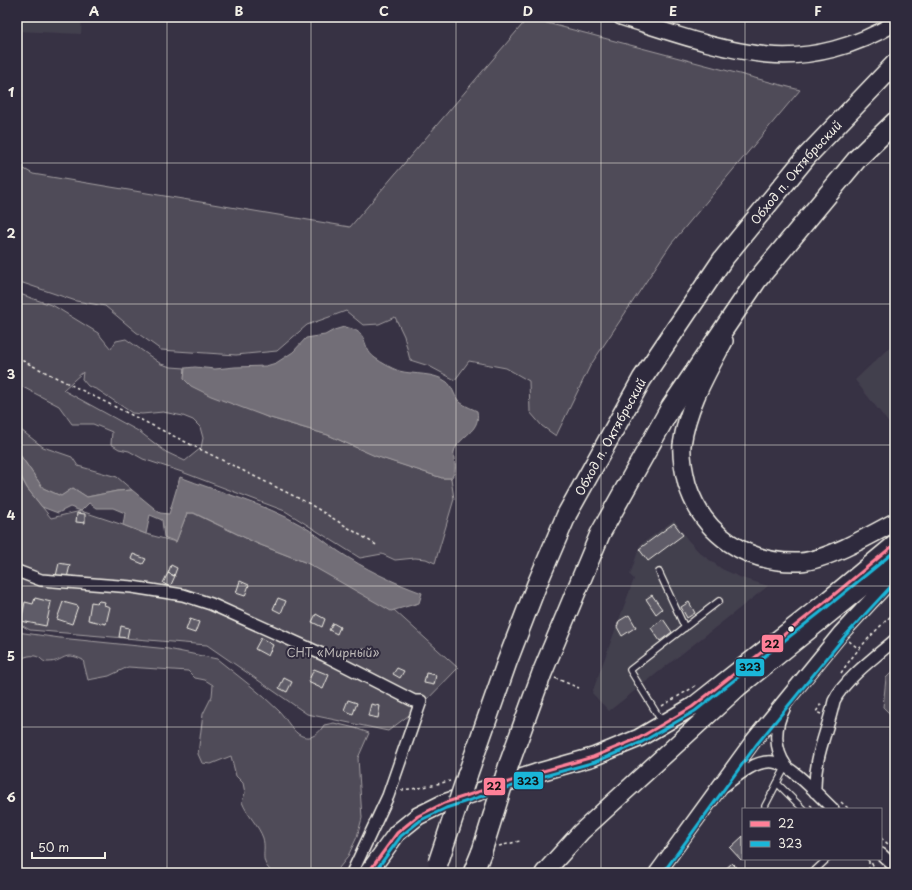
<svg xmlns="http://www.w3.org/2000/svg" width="912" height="890" font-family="'Playpen Sans',sans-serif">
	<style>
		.built { fill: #433f4e }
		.green { fill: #504b59; stroke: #a29ea0; fill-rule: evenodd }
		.water { fill: #726e77; stroke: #a6a2a4 }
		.building { fill: #5f5c67; stroke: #f4f1e8 }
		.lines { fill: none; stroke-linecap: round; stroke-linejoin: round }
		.lane-casing { stroke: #f4f1e8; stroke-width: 8 }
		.street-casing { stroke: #f4f1e8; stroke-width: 14 }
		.secondary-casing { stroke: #f4f1e8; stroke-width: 18 }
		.primary-casing { stroke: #f4f1e8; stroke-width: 20 }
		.highway-casing { stroke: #f4f1e8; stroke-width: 22 }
		.path { stroke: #f4f1e8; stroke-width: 1.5; stroke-dasharray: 3 3; stroke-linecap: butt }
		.lane { stroke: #2f2a3d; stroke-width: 5.5 }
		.street { stroke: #2f2a3d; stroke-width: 11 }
		.secondary { stroke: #2f2a3d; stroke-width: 15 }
		.primary { stroke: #2f2a3d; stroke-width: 17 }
		.highway { stroke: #2f2a3d; stroke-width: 19 }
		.highway-bridge-casing { stroke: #f4f1e8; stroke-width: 22; stroke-linecap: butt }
		.highway-bridge { stroke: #2f2a3d; stroke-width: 19 }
		.bus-1-casing { stroke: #2f2a3d; stroke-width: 6 }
		.bus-2-casing { stroke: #2f2a3d; stroke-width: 6 }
		.bus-1 { stroke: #ff8098; stroke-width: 3 }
		.bus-2 { stroke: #1ab6d8; stroke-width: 3 }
		.grid { fill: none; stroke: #f4f1e8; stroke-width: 1; stroke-opacity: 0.55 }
		.bus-dot { fill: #f4f1e8; stroke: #2f2a3d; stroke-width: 1.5 }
		.labels { text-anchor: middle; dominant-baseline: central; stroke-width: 4; stroke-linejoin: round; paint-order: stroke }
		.street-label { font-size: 12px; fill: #f4f1e8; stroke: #2f2a3d }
		.park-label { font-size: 12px; fill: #bbb7b6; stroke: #2f2a3d }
		.line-badge { stroke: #2f2a3d; stroke-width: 1.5 }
		.pale-badge-label { font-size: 11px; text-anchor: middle; font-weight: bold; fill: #111 }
		.neatline { fill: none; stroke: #f4f1e8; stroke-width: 1.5 }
		.grid-label { font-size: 13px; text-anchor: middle; font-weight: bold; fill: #f4f1e8 }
	</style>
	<rect width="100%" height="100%" fill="#373244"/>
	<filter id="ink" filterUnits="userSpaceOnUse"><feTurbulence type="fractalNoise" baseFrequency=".025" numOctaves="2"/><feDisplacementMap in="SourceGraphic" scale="8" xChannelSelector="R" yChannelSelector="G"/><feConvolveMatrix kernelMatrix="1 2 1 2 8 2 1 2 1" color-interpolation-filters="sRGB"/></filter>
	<g filter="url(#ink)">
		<path class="built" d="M17,17H82L81,34L17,31Z
			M895,342V431L855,380Z
			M674,520L687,539L700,553L722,569L742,578L768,586L609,711L592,693L634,579L630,575L640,545Z"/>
		<path class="green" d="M528,18L800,90L671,244L590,366L556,436L542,426L530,412L529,381L506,368L469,361L455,380L429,366L410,360L404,336L395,317L379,324L363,325L346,311L307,325L277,351L236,355L161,350L136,332L105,306L76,301L17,281V165L33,174L350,227Z
			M17,293L54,306L98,333L111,349L116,341L126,339L161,364L171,367L185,368L184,379L267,417L328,435L376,456L442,478H451L454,499L435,563L426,559L415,558L395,560L382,554L360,558L285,511L182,472L143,459L129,451L119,449L111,444L112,432L93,424H72L59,406L17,384ZM83,372L82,379L88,386L98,390L132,413L142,414L163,412L183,416L193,420L200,427L203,438L201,448L185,461L166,452L140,432L63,390Z
			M17,427L43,447L72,457L78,466L117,477L132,490L117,491L87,497L73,488L61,496L43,488L18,452L17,447Z
			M17,469L27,488L51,518L81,511L123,525L146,534L176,542L187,513H193L258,544L307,563L394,610L458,668L421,706L388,731L307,714L207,645L30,630L17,623Z
			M17,632L60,638L168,649L217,659C238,676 260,692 279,711C286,718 293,733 302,736C312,740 319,733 324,725L334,723L355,728L369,733L358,758L362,818L357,837L347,858L335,873H273C258,860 267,853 263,838C259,826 247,815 242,802L245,793L243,783L236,776L231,756L211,764L202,763L198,754L203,714L212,696L213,685L205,680L195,678L188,671L128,667L109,676L88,680L83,660C63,650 65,662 48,662C44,662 43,661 40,658C32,653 24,657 17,661Z
			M894,670H895V719L883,707L886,678Z"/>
		<path class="water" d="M344,327C371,331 360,347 375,358C382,363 391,368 399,371C414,375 434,372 447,382C452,386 454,395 458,400C462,405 471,408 477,411C481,430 464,434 456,447C451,455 456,462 455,469C455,472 453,476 451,478H442L375,456L328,435L267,417L211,396L191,386L184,379L185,368L195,367L215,369L235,367L266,366L276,363L293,352L306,338L325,335L334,330Z
			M17,447L18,452L43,488L61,496L73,488L87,497L117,491L132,490L160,513L169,514L180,477C221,493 263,503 301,525C314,532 326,543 338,551C365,569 392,582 422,593L419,603L391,611L307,563L258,544L194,513H187L176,542L164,537L162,520L150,515L146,534L123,525L125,513L113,508H96L89,503L81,511L70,507L58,513L42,507L27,488L17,469Z"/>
		<path class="building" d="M77,513L85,514V523L76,522Z
			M674,523L683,535L648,561L639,549Z
			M133,554L146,559L143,564L131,559Z
			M59,563L70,565L67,578L56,576Z
			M171,565L177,568L174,576L168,573Z
			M168,573L175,576L170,587L163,583Z
			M240,581L249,585L245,596L236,593Z
			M652,595L662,609L656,614L646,599Z
			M35,598L51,602L46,626L21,621L25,602L33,604Z
			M278,598L286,601L281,613L273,609Z
			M99,601L105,602L104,605L110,607L106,624L88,620L91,602L97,603Z
			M63,602L78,606L72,624L57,619Z
			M689,602L695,613L687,618L681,607Z
			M316,614L325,619L322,627L312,622Z
			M629,615L636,627L622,636L617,627L619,621Z
			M190,619L199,622L195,633L186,630Z
			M663,619L672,632L660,641L651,628Z
			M333,623L340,627L337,634L329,630Z
			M121,626L129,628L127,638L119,637Z
			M261,638L273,645L268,656L255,649Z
			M362,648L372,652L369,658L360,654Z
			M397,668L404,671L400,678L393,674Z
			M314,669L329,675L323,689L308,682Z
			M426,673L436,675L434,685L424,683Z
			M284,678L292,682L287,692L279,688Z
			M348,700L357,703L353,714L344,710Z
			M371,704L380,706L378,718L368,716Z
			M743,836V858L741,860L730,848Z
			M732,863L738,869L734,873H721Z"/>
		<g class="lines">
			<defs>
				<path id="lane" d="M659,572L685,628
					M662,722L630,670L719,601
					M777,783L803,809
					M765,806L786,766
					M812,873L827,859"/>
				<path id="street" d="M17,571L41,580L132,587L183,595L211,604L324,655L414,701H421L388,796L352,873
					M784,709C774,727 774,749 786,766
					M724,786C737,776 755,760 773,762C790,763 820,797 833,809
					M815,792C814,756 827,734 834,701C843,681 877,655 895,640
					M881,854L895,867"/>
				<path id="secondary" d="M621,17C669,32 718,50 768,55C812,59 857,46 895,23
					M657,873L753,741L841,633L895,575"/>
				<path id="primary" d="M724,341C706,375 687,407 682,445C681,458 684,472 687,484C703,535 747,564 800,562C827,560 871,535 895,522
					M368,873L397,833L418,816L444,803L536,773L593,757L639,738L692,707L824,603L895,544
					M544,873L581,832L739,687L895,561"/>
				<g id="highway">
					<path d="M509,764L542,673L600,534L671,407L757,280L858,158L895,122"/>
					<path id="s1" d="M467,776L507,662L537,584L567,514L642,379L723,259L807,156L895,64"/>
					<path d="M473,873L482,851"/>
				</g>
			</defs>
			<use href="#lane" class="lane-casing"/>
			<use href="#street" class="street-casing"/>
			<use href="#secondary" class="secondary-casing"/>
			<use href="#primary" class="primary-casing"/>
			<use href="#highway" class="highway-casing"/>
			<path class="path" d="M17,358L308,503L378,546
				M849,641L859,649
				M841,673C856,650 875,631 895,612
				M555,678L579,688
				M662,706L697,685
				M821,714L816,712L822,702
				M401,790L419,788L450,781
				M841,802L849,809
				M810,805L815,809
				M881,838L895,850
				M499,846L520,841
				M867,859L881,873
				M869,861V873"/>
			<use href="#lane" class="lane"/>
			<use href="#street" class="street"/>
			<use href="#secondary" class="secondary"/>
			<use href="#primary" class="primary"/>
			<use href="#highway" class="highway"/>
			<defs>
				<path id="highway-bridge" d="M482,851L509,764
					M438,863L467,776"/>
			</defs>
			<use href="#highway-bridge" class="highway-bridge-casing"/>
			<use href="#highway-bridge" class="highway-bridge"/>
			<defs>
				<path id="bus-1" d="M368,873L397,833L418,816L444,803L536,773L593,757L639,738L692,707L824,603L895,544"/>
				<path id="bus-2" d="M374,873L401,836L421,820L446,808L537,778L595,762L642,742L695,711L827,607L895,551
					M663,873L757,744L845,636L895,582"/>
			</defs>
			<use href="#bus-1" class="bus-1-casing"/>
			<use href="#bus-2" class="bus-2-casing"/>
			<use href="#bus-1" class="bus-1"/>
			<use href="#bus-2" class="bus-2"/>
		</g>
	</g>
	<path class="grid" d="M167,17V873M311,17V873M456,17V873M601,17V873M745,17V809M17,163H895M17,304H895M17,445H895M17,586H895M17,727H895M745,859V873"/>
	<circle class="bus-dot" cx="791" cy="629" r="3.5"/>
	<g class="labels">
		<g class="street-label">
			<text stroke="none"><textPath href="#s1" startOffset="693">Обход п. Октябрьский</textPath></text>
			<text stroke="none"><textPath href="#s1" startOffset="369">Обход п. Октябрьский</textPath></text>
		</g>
		<g class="park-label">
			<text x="333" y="652">СНТ «Мирный»</text>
		</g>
	</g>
	<g class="line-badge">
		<rect x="761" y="634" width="23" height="19" rx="4" fill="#ff8098"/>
		<rect x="735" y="658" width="30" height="19" rx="4" fill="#1ab6d8"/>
		<rect x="513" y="771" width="31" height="19" rx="4" fill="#1ab6d8"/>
		<rect x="483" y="777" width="23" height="19" rx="4" fill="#ff8098"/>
	</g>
	<g class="pale-badge-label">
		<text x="772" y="648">22</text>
		<text x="750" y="671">323</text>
		<text x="528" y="785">323</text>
		<text x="494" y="790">22</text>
	</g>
	<rect width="912" height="890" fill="none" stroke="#2f2a3d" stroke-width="44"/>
	<rect x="742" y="808" width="140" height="52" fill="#2f2a3d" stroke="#7e7a81"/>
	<rect x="750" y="821" width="20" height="6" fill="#ff8098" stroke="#7e7a81"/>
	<text x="778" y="828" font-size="12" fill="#f4f1e8">22</text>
	<rect x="750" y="841" width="20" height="6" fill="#1ab6d8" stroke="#7e7a81"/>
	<text x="778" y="848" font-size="12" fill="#f4f1e8">323</text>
	<path d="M32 852v6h73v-6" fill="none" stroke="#f4f1e8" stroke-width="2"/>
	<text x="38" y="852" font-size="12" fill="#f4f1e8" stroke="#2f2a3d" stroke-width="3" paint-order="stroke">50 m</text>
	<rect x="22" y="22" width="868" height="846" class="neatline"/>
	<g class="grid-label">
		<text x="94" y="16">A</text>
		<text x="239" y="16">B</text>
		<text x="384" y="16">C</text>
		<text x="528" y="16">D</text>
		<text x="673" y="16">E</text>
		<text x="818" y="16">F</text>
		<text x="11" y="97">1</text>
		<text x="11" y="238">2</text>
		<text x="11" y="379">3</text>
		<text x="11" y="520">4</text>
		<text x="11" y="661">5</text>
		<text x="11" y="802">6</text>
	</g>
</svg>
